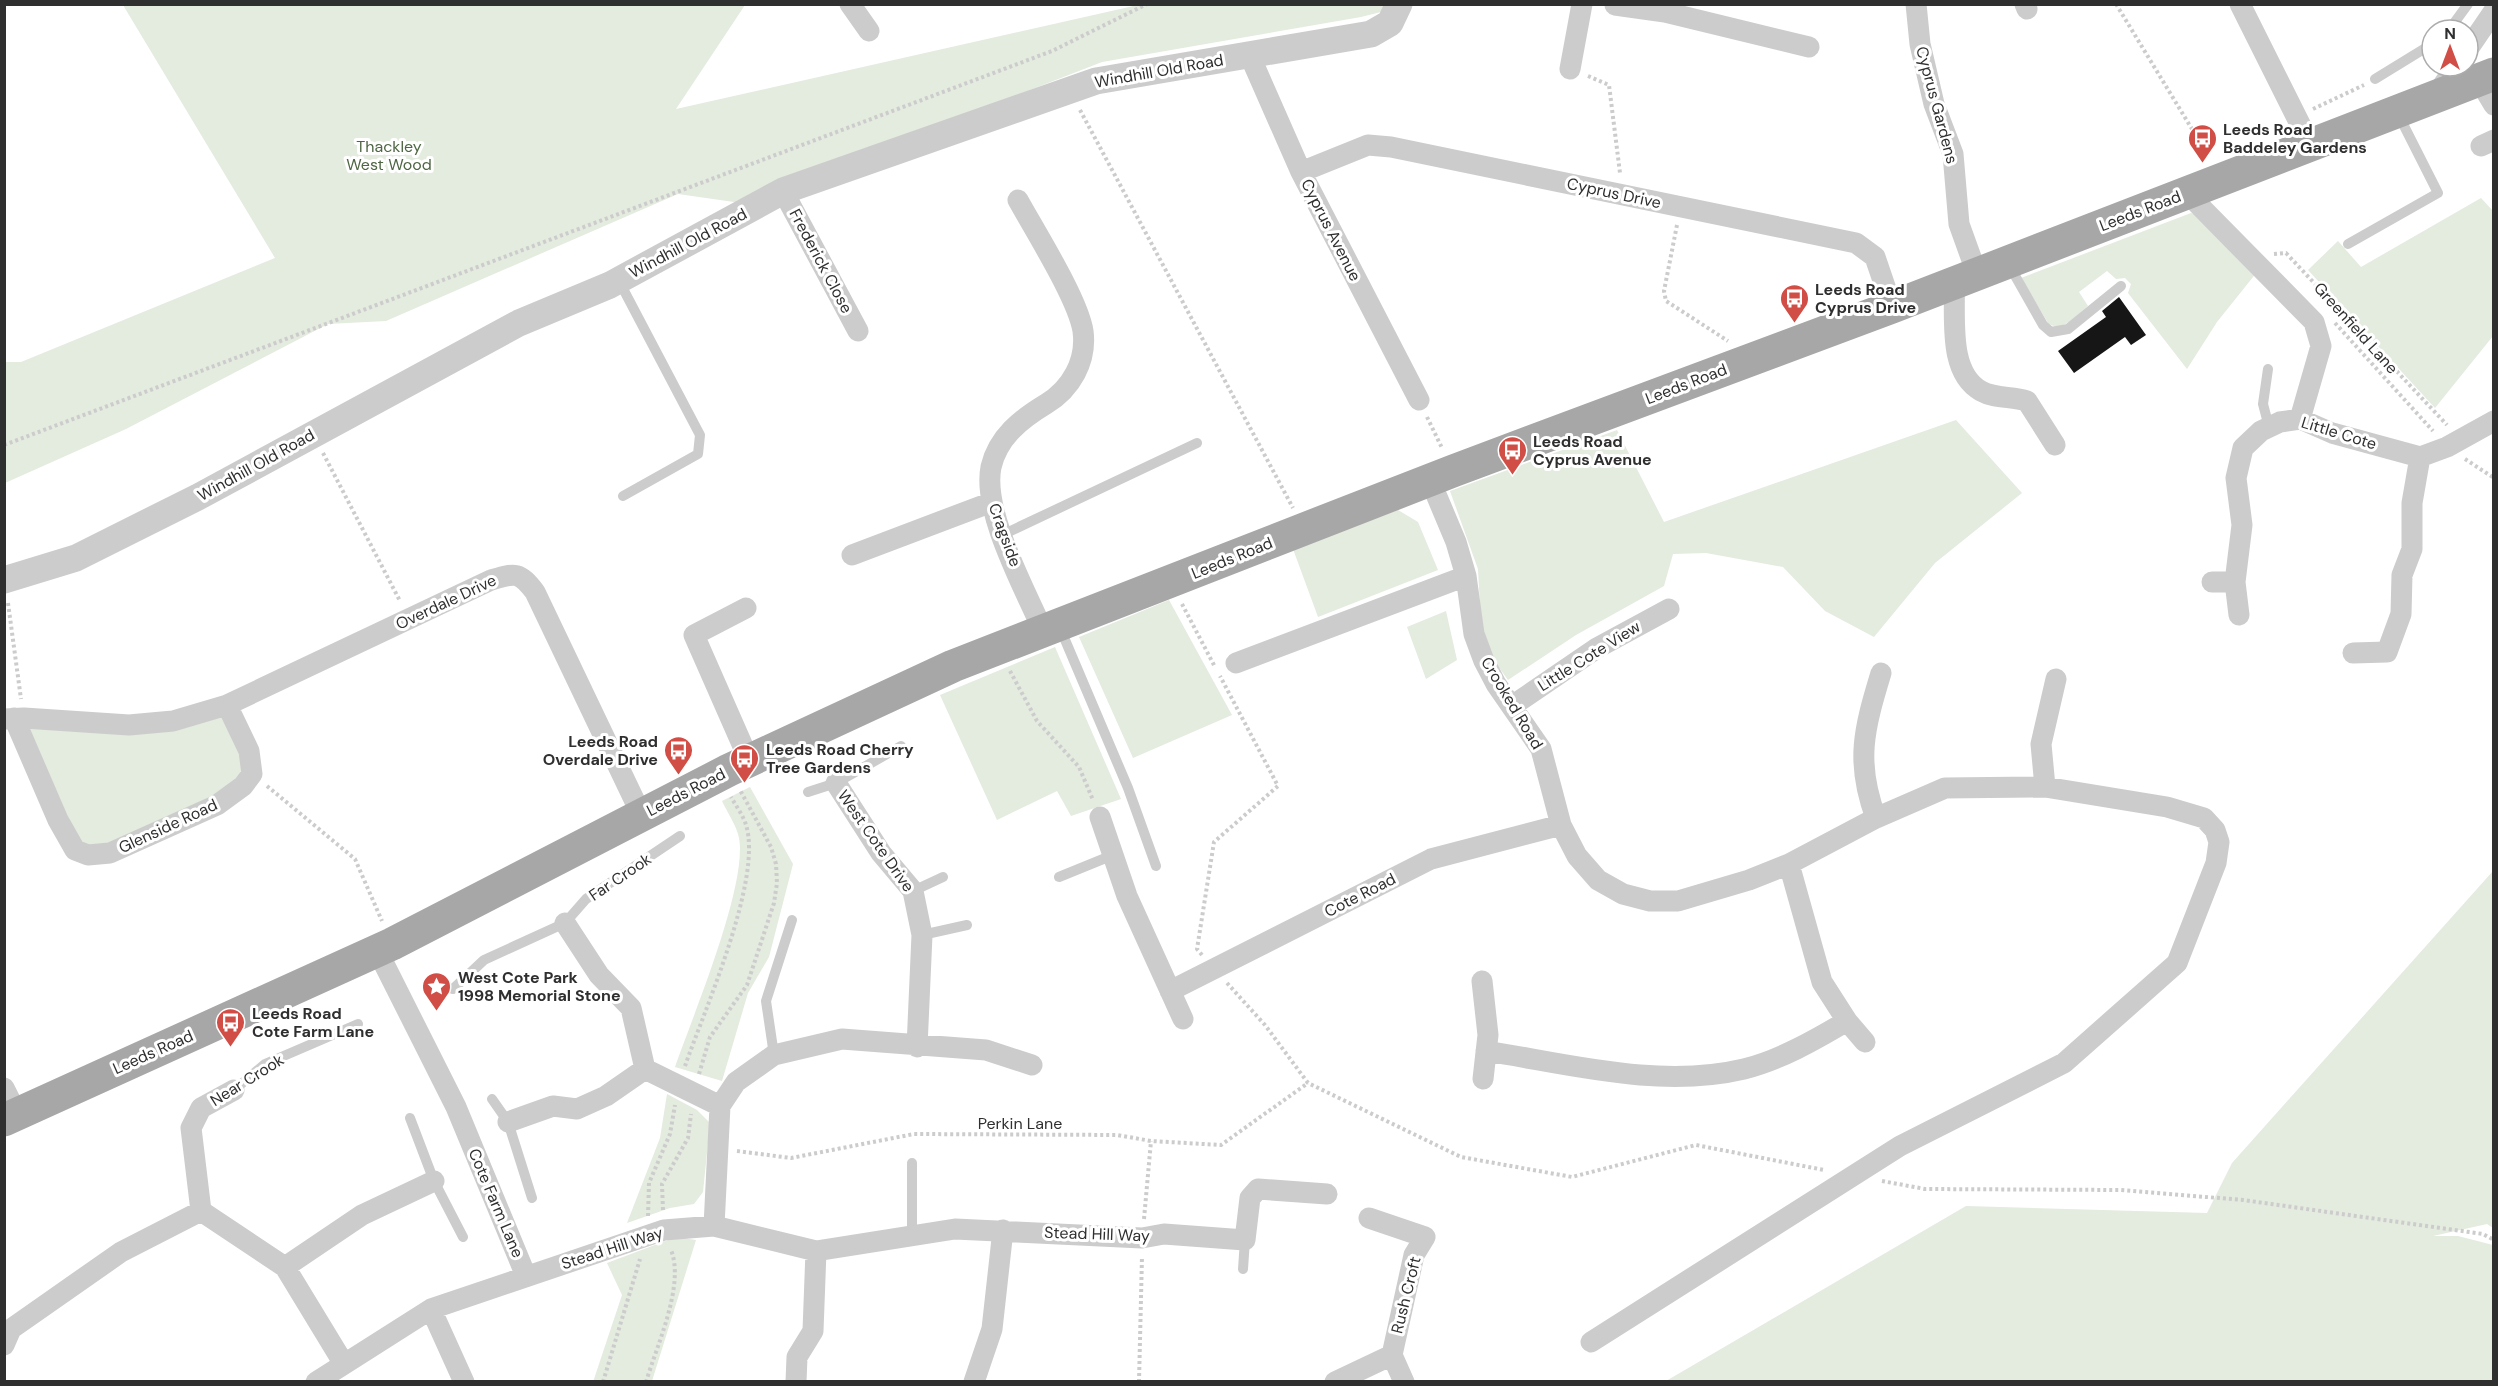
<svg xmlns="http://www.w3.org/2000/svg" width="2498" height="1386" font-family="'DM Sans',sans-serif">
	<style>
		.green { fill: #e4ebdf }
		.building { fill: #161616 }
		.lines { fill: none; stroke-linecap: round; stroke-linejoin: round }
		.path { stroke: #ccc; stroke-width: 4; stroke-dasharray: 3 3; stroke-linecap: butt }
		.service { stroke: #ccc; stroke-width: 10 }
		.minor { stroke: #ccc; stroke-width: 21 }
		.tertiary { stroke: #ccc; stroke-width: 27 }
		.primary { stroke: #a7a7a7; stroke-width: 33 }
		.labels { text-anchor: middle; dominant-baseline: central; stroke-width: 6; stroke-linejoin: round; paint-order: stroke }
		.street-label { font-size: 16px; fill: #2f2f2f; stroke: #fff }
		.poi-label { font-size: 16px; font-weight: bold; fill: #2f2f2f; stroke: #fff; text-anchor: start }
		.park-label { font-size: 16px; fill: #4e6642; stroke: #fff }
	</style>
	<rect width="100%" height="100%" fill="#fff"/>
	<path class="green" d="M123,5H745L676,109L1138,5H1409L1361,17L1102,62L741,203L678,194L386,321L328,324L126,429L5,483V362H21L275,258Z
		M2481,198L2493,211V336L2435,408L2308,270L2338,241L2361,267Z
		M2191,213L2204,216L2257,272L2217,322L2187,369L2128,293L2131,284L2125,278L2116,279L2107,271L2079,292L2088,306C2077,315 2061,334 2048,323L2021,278Z
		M1956,420L2022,493L1935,563L1874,637L1825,611L1783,567L1706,553L1673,554L1664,586L1576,635L1508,680L1482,644L1478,569L1450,491L1617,430L1664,522Z
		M1398,510L1418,522L1438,570L1318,617L1293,549Z
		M1169,600L1232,715L1133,758L1079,637Z
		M1446,611L1457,660L1426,679L1407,627Z
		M1055,647L1121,799L1071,816L1057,791L997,820L940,695Z
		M227,705L252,774L110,853L75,850L24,718L81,722Z
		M750,787L793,864L769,957L748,993L722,1081L675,1067C692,1018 748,885 739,838C737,826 727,812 722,801Z
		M2493,871V1228L2487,1224L2433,1236H2458L2493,1245V1381H1666L1966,1206L2207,1213L2232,1163Z
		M667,1094L697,1110L710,1123L703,1192L694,1204L670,1208L627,1223L660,1138Z
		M676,1237L696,1240L652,1381L593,1382L622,1295L607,1263Z"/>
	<path class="building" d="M2119,297L2146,335L2131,345L2125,337L2074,373L2058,351L2106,317L2102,311Z"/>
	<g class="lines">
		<path class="path" d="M2116,4L2209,157
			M1588,76L1609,85L1620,173
			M2313,109L2364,85
			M1080,110L1293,508
			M1677,225L1664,291L1666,301L1728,341
			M2274,254L2286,253L2447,425
			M2335,323L2433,431
			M1427,417L1442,448
			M4,445L1052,51L1147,4
			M323,453L400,601
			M2465,459L2494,478
			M8,603L21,699
			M1182,604L1215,667
			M1010,671L1037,721L1079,767L1093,800
			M267,786L355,859L382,921
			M1202,955L1197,949L1214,842L1278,786L1220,676
			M1227,983L1265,1025L1308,1083L1461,1157L1572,1177L1696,1145L1824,1170
			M685,1066C704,1011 763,879 746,825C743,815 736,806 731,797
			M699,1074L710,1037L747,985L774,903L777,883L776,864L771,847L740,790
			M737,1151L791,1158L914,1134L1117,1135L1151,1141L1221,1145L1308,1083
			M1882,1181L1925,1189L2121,1190L2243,1200L2483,1234L2494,1240
			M663,1210L662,1184L688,1138L691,1114
			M648,1216L649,1183L670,1134L675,1105
			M1144,1219L1151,1141
			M603,1382L640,1259
			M646,1382C657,1345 685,1285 671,1250
			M1139,1382L1142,1256"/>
		<path class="service" d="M2449,30L2468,4
			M2375,79L2432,44
			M2348,244L2438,193L2398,114
			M2009,265L2043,325L2051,332L2068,329L2121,286
			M619,281L700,435L698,454L623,496
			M2268,369L2263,404L2269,427
			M1002,535L1197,443
			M1060,628L1128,788L1156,866
			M808,792L836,783L901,746
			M1059,877L1113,855
			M913,891L943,877
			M922,935L967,925
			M453,989L484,960L565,923L586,899L680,836
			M774,1055L766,1001L792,920
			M234,1090L265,1064L358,1024
			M492,1099L508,1122L532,1198
			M410,1118L434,1181L463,1237
			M912,1163V1235
			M1243,1269L1245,1240"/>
		<path class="minor" d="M850,4L869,31
			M1916,4L1920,44L1934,104L1953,154L1959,224L1977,274
			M2025,4L2027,9
			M2240,4L2311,146
			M1615,5L1665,12L1809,47
			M2468,49L2494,11
			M1250,56L1301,172L1419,400
			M1570,69L1582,4
			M2479,80L2494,105
			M2435,97L2456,66
			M2481,146L2494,140
			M1301,172L1368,145L1391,147L1856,243L1875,257L1892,307
			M783,191L858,331
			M2187,193L2314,322L2321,346L2300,419
			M1018,200C1035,231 1078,299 1083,331C1087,361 1071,389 1046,404C1021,419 998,437 991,467C982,512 1025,589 1043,631
			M1954,283C1956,316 1947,372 1981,391C1995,399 2012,396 2027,401L2055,445
			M1430,480L1456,542L1466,576L1474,634L1484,661L1496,684L1541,749L1561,825L1577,856L1598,880L1623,894L1650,901H1678L1749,880L1789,864L1876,818L1945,788L2045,787L2167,807L2204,818L2215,830L2219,842L2216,863L2177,963L2064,1063L1900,1146L1591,1342
			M852,555L992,502
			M2212,582H2235
			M746,608L694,635L749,760
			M2239,615L2235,582L2242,525L2236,478L2243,448L2261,431L2280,422L2300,419L2332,433L2420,457L2447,447L2494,421
			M2353,653L2387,652L2401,614L2402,575L2412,549V503L2420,457
			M1236,663L1466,576
			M1512,706L1597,648L1669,609
			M14,718L58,820L75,850L88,855L110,853L217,805L243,786L252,774L249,751L227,705
			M4,719L24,718L129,725L173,721L227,705L491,580C515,573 519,571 535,592L641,814
			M836,783L881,853L913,891L922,935L917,1047
			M2045,787L2041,744L2056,679
			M1100,817L1127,896L1183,1019
			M1876,818C1855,762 1864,729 1881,673
			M1789,864L1822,982L1847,1021L1865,1042
			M565,923L599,975L631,1008L645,1069L720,1106
			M377,950L456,1107L526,1276
			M1482,981L1488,1035L1483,1079
			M1170,991L1431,859L1561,825
			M1486,1051C1569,1064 1660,1089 1744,1069C1780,1060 1815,1040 1847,1021
			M4,1088L17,1114
			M234,1090L201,1108L191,1128L201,1211L285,1267L344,1364
			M508,1122L553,1106L577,1109L606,1096L645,1069
			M1369,1218L1425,1237L1414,1255L1392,1355L1404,1382
			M714,1226L720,1106L736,1082L774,1055L842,1039L986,1050L1032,1065
			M285,1267L362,1215L434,1181
			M431,1309L464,1382
			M4,1345L11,1329L121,1252L201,1211
			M316,1382L431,1309L664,1230L714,1226L816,1251L955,1229L1142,1238L1164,1234L1245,1240L1250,1198L1258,1189L1327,1194
			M796,1382L797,1357L813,1331L816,1251
			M974,1382L992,1329L1003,1230
			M1335,1382L1392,1355"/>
		<path class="tertiary" d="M4,580L76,558L198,497L519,323L610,285L783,191L1096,81L1371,34L1390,23L1399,4"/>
		<path class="primary" d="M4,1120L392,944L729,770L953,666L1453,471L1892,307L2494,74"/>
	</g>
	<defs>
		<symbol id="bus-pin" viewBox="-11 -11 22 30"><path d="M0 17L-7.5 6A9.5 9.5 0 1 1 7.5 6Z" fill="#d14e46" stroke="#fff"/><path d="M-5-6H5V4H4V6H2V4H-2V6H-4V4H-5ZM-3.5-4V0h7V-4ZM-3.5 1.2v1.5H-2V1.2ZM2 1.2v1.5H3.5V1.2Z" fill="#fff"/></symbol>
		<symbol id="sight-pin" viewBox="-11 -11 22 30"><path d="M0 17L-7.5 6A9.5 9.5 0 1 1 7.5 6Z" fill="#d14e46" stroke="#fff"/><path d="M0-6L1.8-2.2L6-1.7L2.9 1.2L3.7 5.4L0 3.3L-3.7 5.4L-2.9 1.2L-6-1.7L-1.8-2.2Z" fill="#fff"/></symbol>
	</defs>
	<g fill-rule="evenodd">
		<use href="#bus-pin" x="2186" y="122" width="33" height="45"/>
		<use href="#bus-pin" x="1778" y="282" width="33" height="45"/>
		<use href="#bus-pin" x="1496" y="434" width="33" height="45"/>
		<use href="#bus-pin" x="662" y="734" width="33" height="45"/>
		<use href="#bus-pin" x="728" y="742" width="33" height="45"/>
		<use href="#sight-pin" x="420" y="970" width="33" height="45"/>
		<use href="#bus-pin" x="214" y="1006" width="33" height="45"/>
	</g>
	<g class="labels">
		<g class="street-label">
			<text transform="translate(1159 71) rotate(-10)">Windhill Old Road</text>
			<text transform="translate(1937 105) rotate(75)">Cyprus Gardens</text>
			<text transform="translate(1614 193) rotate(12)">Cyprus Drive</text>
			<text transform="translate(2140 211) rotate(-21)">Leeds Road</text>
			<text transform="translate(1331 230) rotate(63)">Cyprus Avenue</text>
			<text transform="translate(688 243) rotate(-28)">Windhill Old Road</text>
			<text transform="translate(821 261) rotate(62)">Frederick Close</text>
			<text transform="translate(2356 328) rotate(48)">Greenfield Lane</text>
			<text transform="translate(1686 384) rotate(-21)">Leeds Road</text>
			<text transform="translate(2339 433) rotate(17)">Little Cote</text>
			<text transform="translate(256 465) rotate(-29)">Windhill Old Road</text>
			<text transform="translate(1005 535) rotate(70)">Cragside</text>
			<text transform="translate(1232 558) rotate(-22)">Leeds Road</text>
			<text transform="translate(446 602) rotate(-25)">Overdale Drive</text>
			<text transform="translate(1589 656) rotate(-32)">Little Cote View</text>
			<text transform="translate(1512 703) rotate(59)">Crooked Road</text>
			<text transform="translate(686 792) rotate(-27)">Leeds Road</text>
			<text transform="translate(168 826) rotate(-25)">Glenside Road</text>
			<text transform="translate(876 841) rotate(55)">West Cote Drive</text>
			<text transform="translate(620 877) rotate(-34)">Far Crook</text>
			<text transform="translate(1360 895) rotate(-27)">Cote Road</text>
			<text transform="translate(153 1052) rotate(-24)">Leeds Road</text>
			<text transform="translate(247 1080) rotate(-32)">Near Crook</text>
			<text x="1020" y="1123">Perkin Lane</text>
			<text transform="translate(496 1203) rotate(67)">Cote Farm Lane</text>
			<text transform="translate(1097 1234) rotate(2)">Stead Hill Way</text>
			<text transform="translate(612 1248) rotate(-18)">Stead Hill Way</text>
			<text transform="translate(1406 1295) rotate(-76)">Rush Croft</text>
		</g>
		<g class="poi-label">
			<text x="2223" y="129">Leeds Road<tspan x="2223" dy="18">Baddeley Gardens</tspan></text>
			<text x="1815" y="289">Leeds Road<tspan x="1815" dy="18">Cyprus Drive</tspan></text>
			<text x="1533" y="441">Leeds Road<tspan x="1533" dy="18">Cyprus Avenue</tspan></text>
			<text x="658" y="741" text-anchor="end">Leeds Road<tspan x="658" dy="18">Overdale Drive</tspan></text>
			<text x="766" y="749">Leeds Road Cherry<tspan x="766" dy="18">Tree Gardens</tspan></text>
			<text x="458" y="977">West Cote Park<tspan x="458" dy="18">1998 Memorial Stone</tspan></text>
			<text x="252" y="1013">Leeds Road<tspan x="252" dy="18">Cote Farm Lane</tspan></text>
		</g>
		<g class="park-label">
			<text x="389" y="146">Thackley<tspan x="389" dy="18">West Wood</tspan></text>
		</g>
	</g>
	<rect width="2498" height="1386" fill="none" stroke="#2f2f2f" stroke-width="12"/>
	<g transform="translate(2450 48)"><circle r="28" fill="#ffffff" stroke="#acacac" stroke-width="1.5"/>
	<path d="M0-4.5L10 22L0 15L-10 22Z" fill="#d14e46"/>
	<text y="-9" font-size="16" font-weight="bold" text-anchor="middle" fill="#2f2f2f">N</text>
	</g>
</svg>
